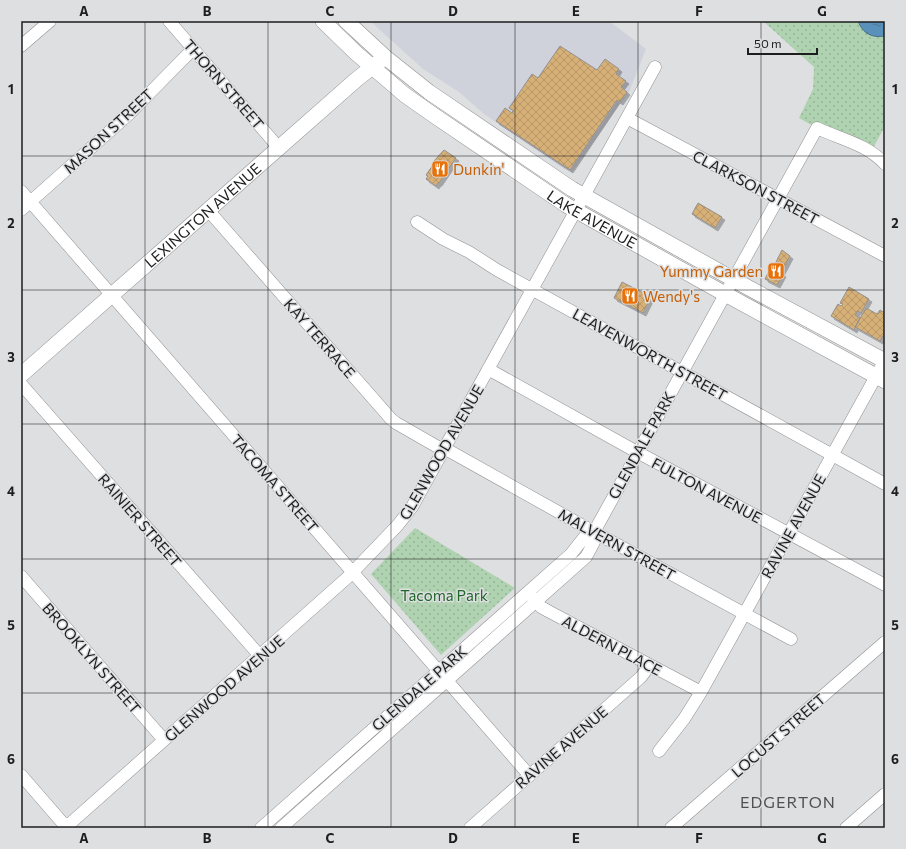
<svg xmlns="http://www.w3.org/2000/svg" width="906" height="849" font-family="Commissioner,sans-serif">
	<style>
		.built { fill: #d0d2db }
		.park { fill: url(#park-dots) }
		.water { fill: url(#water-ripples); stroke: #486e8c }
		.building { fill: url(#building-cross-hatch); stroke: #91908e; filter: url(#shadow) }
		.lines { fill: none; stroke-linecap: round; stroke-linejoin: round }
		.minor-casing { stroke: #909092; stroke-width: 13 }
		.major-casing { stroke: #909092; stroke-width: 16 }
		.minor { stroke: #fff; stroke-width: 12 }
		.major { stroke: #fff; stroke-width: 15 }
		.grid { fill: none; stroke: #1e1e1e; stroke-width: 1; stroke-opacity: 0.55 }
		.labels { text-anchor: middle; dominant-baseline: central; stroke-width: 3; stroke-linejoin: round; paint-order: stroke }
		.street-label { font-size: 15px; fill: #1e1e1e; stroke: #dedfe1 }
		.food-label { font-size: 15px; fill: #c56008; stroke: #dedfe1; text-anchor: start }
		.park-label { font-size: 15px; fill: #1f662a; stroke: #dedfe1 }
		.neighbourhood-label { font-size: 16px; letter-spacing: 1px; fill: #505051; stroke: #dedfe1 }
		.neatline { fill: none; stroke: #1e1e1e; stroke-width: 1.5 }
		.grid-label { font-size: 13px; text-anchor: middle; font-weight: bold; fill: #1e1e1e }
	</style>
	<defs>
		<pattern id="park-dots" width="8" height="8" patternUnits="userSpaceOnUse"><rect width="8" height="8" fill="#afd2b0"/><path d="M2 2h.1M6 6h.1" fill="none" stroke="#96b497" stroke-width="1.8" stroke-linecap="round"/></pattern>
		<pattern id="water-ripples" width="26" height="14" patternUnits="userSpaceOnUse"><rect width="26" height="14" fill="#5a91bb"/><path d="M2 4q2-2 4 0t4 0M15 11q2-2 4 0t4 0" fill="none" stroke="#4a7697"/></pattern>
		<pattern id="building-cross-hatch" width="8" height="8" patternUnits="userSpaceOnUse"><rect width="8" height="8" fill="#d7b078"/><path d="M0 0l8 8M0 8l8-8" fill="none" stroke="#b89767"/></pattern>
		<filter id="shadow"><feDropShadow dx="3" dy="3" stdDeviation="0" flood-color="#0004"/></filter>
	</defs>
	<rect width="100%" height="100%" fill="#dedfe1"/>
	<path class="built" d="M370,21H609L646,49L629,92L572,172L564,169L484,114L459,92L423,69Z"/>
	<path class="park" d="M763,21H858C862,31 875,37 885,36V126L871,152L817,128L799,118L813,89L814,67Z
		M415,528L515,588L441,655L371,574Z"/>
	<path class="water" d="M858,21H885V36C872,38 863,34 858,21Z"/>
	<path class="building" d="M560,46L597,70L605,59L619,69L616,74L626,81L621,87L627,92L620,102L617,100L570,170L496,121L505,108L512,113L514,111L509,108L532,74L538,78Z
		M444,150L456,158L439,183H438L436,186L426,179L428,176L426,175L435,162L434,161Z
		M698,203L722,217L715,228L692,214Z
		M782,250L790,256L781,273L783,274L777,285L765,279L771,267L773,268Z
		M622,282L651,297L643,313L614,298Z
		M849,287L869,299L861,313L858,311L855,315L860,318L854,330L831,316L838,304L841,306L843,304L840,303Z
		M866,308L877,314L880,310L885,313V332L880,341L855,327Z"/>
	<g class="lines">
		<defs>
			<path id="minor" d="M169,21L279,148
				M21,46L50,21
				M627,118L885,256
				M21,191L529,775
				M21,210L128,115L193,49
				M208,210L391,419L396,423L443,450
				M417,222L443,239L469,252L497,270L885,484
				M488,369L637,452L885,585
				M21,384L260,656
				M444,448L594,532L791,639
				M21,576L164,740
				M532,597L541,607L548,611L701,692
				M659,751L684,719L701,692L885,360
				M21,775L67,828
				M65,828L348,577L397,526L412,507L655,67
				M261,828L571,554L586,535L594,532
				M281,828L586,557L594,542V532L817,128C840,139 867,144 885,164
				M470,828L641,677L650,665
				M671,828L885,642
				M846,828L885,794"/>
			<g id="major">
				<path id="s1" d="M323,21L356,53L405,95L432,114L566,205L725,294L885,381"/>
				<path d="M346,21L385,57L429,92L572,189L749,288L885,361"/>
				<path id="s2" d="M21,375L357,79L380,61"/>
			</g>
		</defs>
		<use href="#minor" class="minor-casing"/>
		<use href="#major" class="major-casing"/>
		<use href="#minor" class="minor"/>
		<use href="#major" class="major"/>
	</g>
	<path class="grid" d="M145,21V828M268,21V828M391,21V828M515,21V828M638,21V828M761,21V828M21,156H885M21,290H885M21,424H885M21,559H885M21,693H885"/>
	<defs>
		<symbol id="restaurant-square" viewBox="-11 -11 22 22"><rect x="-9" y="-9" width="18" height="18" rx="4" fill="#e8710a" stroke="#dedfe1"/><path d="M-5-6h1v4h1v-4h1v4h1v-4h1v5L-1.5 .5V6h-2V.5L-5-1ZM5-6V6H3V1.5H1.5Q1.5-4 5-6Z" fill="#fff"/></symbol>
	</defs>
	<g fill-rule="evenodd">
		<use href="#restaurant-square" x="430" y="159" width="20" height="20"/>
		<use href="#restaurant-square" x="766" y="261" width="20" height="20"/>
		<use href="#restaurant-square" x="620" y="286" width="20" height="20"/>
	</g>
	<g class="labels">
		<g class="street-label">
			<text transform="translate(224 84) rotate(49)">THORN STREET</text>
			<text transform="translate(108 131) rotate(-43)">MASON STREET</text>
			<text transform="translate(756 187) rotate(28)">CLARKSON STREET</text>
			<text stroke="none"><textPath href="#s2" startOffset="242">LEXINGTON AVENUE</textPath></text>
			<text stroke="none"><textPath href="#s1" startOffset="335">LAKE AVENUE</textPath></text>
			<text transform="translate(320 338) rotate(49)">KAY TERRACE</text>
			<text transform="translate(650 354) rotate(29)">LEAVENWORTH STREET</text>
			<text transform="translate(641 445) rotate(-61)">GLENDALE PARK</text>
			<text transform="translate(441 452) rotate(-60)">GLENWOOD AVENUE</text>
			<text transform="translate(275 483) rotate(49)">TACOMA STREET</text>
			<text transform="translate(707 490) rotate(28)">FULTON AVENUE</text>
			<text transform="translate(140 520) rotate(49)">RAINIER STREET</text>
			<text transform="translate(793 526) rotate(-61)">RAVINE AVENUE</text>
			<text transform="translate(617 544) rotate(29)">MALVERN STREET</text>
			<text transform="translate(612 645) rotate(28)">ALDERN PLACE</text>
			<text transform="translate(92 658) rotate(49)">BROOKLYN STREET</text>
			<text transform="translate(224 688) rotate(-41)">GLENWOOD AVENUE</text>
			<text transform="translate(419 688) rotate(-41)">GLENDALE PARK</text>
			<text transform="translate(778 735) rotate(-41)">LOCUST STREET</text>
			<text transform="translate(561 747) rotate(-41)">RAVINE AVENUE</text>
		</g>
		<g class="food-label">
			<text x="453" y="169">Dunkin'</text>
			<text x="763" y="271" text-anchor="end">Yummy Garden</text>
			<text x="643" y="296">Wendy's</text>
		</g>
		<g class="park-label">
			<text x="444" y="595">Tacoma Park</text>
		</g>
		<g class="neighbourhood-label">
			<text x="788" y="801">EDGERTON</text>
		</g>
	</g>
	<rect width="906" height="849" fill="none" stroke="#dedfe1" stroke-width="44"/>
	<path d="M748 48v6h69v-6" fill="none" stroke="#1e1e1e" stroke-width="2"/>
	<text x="754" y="48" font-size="12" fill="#1e1e1e" stroke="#dedfe1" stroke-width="3" paint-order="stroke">50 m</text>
	<rect x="22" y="22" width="862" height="805" class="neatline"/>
	<g class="grid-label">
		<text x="84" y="16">A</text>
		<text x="207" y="16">B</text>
		<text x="330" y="16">C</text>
		<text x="453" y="16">D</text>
		<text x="576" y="16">E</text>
		<text x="699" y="16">F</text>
		<text x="822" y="16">G</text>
		<text x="11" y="94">1</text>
		<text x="895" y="94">1</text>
		<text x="11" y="228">2</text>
		<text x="895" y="228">2</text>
		<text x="11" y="362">3</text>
		<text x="895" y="362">3</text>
		<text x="11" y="496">4</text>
		<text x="895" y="496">4</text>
		<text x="11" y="630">5</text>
		<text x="895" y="630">5</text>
		<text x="11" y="764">6</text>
		<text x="895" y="764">6</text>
		<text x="84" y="843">A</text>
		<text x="207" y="843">B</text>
		<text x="330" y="843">C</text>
		<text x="453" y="843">D</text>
		<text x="576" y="843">E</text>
		<text x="699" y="843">F</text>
		<text x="822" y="843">G</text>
	</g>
</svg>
